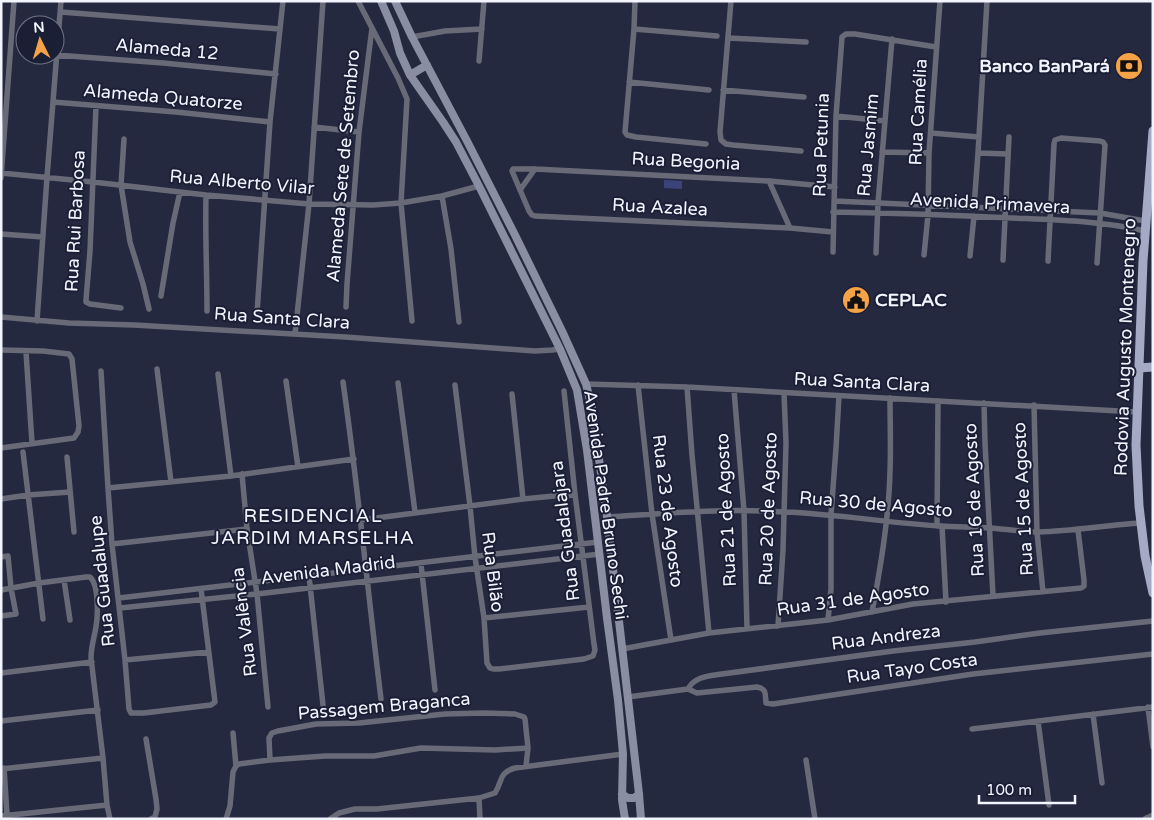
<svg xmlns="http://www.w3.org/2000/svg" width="1154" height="820" font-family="'Varela Round',sans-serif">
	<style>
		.green { fill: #3b437a }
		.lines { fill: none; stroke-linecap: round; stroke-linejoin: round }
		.minor { stroke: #686b77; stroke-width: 5.5 }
		.tertiary { stroke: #686b77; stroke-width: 7 }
		.secondary { stroke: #8a8ea2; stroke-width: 8 }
		.primary { stroke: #a4aac3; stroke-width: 9 }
		.labels { text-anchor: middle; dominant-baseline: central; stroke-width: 4; stroke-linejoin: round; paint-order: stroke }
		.street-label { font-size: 18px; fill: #f2f4fe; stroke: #1b1f36 }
		.poi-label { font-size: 18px; font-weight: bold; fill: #f2f4fe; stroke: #1b1f36; text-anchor: end }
		.neighbourhood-label { font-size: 19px; letter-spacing: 1px; fill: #f2f4fe; stroke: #1b1f36 }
	</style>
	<rect width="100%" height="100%" fill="#252940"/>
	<path class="green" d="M664,180L682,181V189L664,188Z
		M661,206L681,207V216L661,215Z"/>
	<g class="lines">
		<path class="minor" d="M358,1L398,78L407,99L401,203L412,321
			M635,1L634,29L625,132L627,135L636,137L706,144
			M731,1L720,132L721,140L726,144L733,145L801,151
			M61,12L280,29
			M634,29L717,36
			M412,37L445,31L482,29
			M728,38L806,42
			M56,55L163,63L276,74
			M479,61L484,1
			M629,82L709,90
			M723,90L804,97
			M53,102L176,112L270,122
			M96,106L90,251L86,300V302L90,304L121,308
			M836,116L885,121
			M314,127L359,132
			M931,133L979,137
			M124,139L121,185L130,242L143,284L149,309
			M882,152L929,153
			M978,153L1008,154
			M1,173L93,182L206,195L309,204L373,205L401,203L442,196L479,186
			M1,178L14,1
			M769,181L790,228
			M520,190L535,169
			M206,195C205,234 207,272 207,311
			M442,196L451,249L459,322
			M834,201L1100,213L1145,221
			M974,207L978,153L987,1
			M833,212C893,213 953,215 1012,218C1056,220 1102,221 1145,231
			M833,232L790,228L535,216L532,215L529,211L512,171L513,169H535L769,181L835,187
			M1,234L43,237
			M833,252L836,116L842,37L846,34H855L936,47
			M876,253L878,203L892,39
			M924,255L928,215L929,153L940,1
			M970,256L974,216
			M1003,260L1009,137
			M1048,261L1054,144L1055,140L1061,138L1100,141L1103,142L1105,145L1097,263
			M161,296L173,223L180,192
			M346,307L347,284L359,132L372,28
			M257,313L270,122L283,1
			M1,317L69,323L134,325L345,337L535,351L552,350L560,349
			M37,321L47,177L61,1
			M295,334L309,204L323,1
			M1,350L43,351L69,354L72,359L79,426L78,432L74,438L1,448
			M26,352L32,443
			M157,369L171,482
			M101,371L108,488L112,544L125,660L129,709L131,713H144L211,705L215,702L201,589
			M218,374L231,476
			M286,381L298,467
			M343,382C358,487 368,593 381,699
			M398,383L415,512
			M586,384L687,387L1137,412
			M455,385L470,506L475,557L484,618L487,663L490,668L493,669H499L584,659L593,656L595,650L594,644L575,494L564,391
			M638,385L652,514L671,640
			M687,387L692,455L709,633
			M734,390L744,511L747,628
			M512,394L523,499
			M984,403L985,443L993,596
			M1034,405L1037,532L1043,592
			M23,452L43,619
			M67,457L74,532
			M242,474L247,529L257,594L268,707
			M108,488L231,476L354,459
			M1,499L28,495L70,492
			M607,517C667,513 726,508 785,512C837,514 889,523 940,526C957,527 973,527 990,528C1006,529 1023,532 1039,532C1073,531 1107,525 1141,523
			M361,520L523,499L575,494
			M937,526L938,401
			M942,526L946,602
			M112,544L247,529
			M1,557L8,556L11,588L16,614L1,616
			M421,564L435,690
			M309,576L323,705
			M64,580L70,620
			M1,590L39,583L86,577H90C99,585 98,615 96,627C94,638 91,647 91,658L103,758L107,805L110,819
			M119,598L598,542
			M120,608L257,594L600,554
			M872,612C881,566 889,517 890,471C891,447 890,422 890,398
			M484,618L589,607
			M828,620L831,589V515L836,448L839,396
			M778,626L783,550L786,443L784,393
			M622,649L709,633L828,620L913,604L1081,588L1084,586V580L1078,530
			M125,660L209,652
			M1,673L92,662
			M688,689L697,693L757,687C767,689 765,694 766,703L773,704L973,674L1153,654
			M628,697L688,689C695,676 709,676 722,674L893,651L975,642L1040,633L1153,621
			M1148,707L1153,747
			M1093,714L1102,783
			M1,721L98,710
			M1038,721L1049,805
			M972,729L1153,707
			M233,733L236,766
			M146,739L156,799L157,809L155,817L151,819
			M270,760L269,738L272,733L278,731L316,724L359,723L445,714L484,713L515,714L524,717L525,719L528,748L526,766
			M806,760L815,819
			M4,768L7,815
			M1,769L103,758
			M479,798L480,819
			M1,816L107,805
			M226,819L230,806L233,772L236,766L239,764L270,760L325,756H374L421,748L495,750L528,748
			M330,819L339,813L355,809H377L479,798L495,793C503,781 498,773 515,768L623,754"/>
		<path class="tertiary" d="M1146,819L1153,816"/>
		<path class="secondary" d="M381,1L394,31L400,53L410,75L443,122L456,142L479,186L560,349L577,390L587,450L607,618L618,700L623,754L622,800L625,819
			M395,1L412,37L467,141L514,233L562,331L586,384L592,408L607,517L639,794L641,819
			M410,75L427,65
			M622,794L628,798H634L639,794"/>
		<path class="primary" d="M1153,131L1143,261L1136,445L1139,506L1145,556L1153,593
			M1139,368L1153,367"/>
	</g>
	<defs>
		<symbol id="bank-disc" viewBox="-11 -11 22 22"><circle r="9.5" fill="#f6a247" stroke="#1b1f36"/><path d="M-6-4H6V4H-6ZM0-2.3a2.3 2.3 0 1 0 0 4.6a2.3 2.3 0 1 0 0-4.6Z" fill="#111"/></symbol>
		<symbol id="civic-disc" viewBox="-11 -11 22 22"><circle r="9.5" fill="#f6a247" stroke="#1b1f36"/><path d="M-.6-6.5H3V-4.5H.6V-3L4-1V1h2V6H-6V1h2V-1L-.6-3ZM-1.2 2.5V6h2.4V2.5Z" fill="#111"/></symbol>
	</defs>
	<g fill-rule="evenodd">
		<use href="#bank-disc" x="1113" y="50" width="32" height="32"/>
		<use href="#civic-disc" x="840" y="284" width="32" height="32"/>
	</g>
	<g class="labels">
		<g class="street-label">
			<text transform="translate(167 49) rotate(5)">Alameda 12</text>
			<text transform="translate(163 97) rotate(5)">Alameda Quatorze</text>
			<text transform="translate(918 112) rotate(-87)">Rua Camélia</text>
			<text transform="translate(821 145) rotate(-88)">Rua Petunia</text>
			<text transform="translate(868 145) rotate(-85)">Rua Jasmim</text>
			<text transform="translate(686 161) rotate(3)">Rua Begonia</text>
			<text transform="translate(343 166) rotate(-85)">Alameda Sete de Setembro</text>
			<text transform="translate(242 182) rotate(5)">Rua Alberto Vilar</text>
			<text transform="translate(990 203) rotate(3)">Avenida Primavera</text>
			<text transform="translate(660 207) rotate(3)">Rua Azalea</text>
			<text transform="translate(75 221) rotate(-87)">Rua Rui Barbosa</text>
			<text transform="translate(282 318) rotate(4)">Rua Santa Clara</text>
			<text transform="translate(1125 347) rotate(-88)">Rodovia Augusto Montenegro</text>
			<text transform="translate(862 382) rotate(3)">Rua Santa Clara</text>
			<text transform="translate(1023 499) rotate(-93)">Rua 15 de Agosto</text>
			<text transform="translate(974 500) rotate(-93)">Rua 16 de Agosto</text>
			<text transform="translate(876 504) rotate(5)">Rua 30 de Agosto</text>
			<text transform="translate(606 505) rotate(82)">Avenida Padre Bruno Sechi</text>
			<text transform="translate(768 509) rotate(-88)">Rua 20 de Agosto</text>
			<text transform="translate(726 510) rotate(-93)">Rua 21 de Agosto</text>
			<text transform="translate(668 511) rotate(83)">Rua 23 de Agosto</text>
			<text transform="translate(565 531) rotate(-97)">Rua Guadalajara</text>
			<text transform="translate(328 570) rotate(-7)">Avenida Madrid</text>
			<text transform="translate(493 572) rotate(83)">Rua Bilão</text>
			<text transform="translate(102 581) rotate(-96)">Rua Guadalupe</text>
			<text transform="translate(853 599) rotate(-8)">Rua 31 de Agosto</text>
			<text transform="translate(244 622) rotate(-97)">Rua Valência</text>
			<text transform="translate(886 637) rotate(-7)">Rua Andreza</text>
			<text transform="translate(912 668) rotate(-8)">Rua Tayo Costa</text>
			<text transform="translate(384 706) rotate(-5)">Passagem Braganca</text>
		</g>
		<g class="poi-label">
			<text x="1110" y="66">Banco BanPará</text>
			<text x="875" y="300" text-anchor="start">CEPLAC</text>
		</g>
		<g class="neighbourhood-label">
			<text x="313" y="516">RESIDENCIAL<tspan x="313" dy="22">JARDIM MARSELHA</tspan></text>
		</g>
	</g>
	<rect width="1154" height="820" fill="none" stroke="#f2f4fe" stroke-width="5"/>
	<g transform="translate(40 40) rotate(355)"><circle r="24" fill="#1b1f36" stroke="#717486"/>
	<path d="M0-4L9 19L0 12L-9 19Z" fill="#f6a247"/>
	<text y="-8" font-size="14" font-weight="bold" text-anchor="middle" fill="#f2f4fe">N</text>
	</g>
	<path d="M979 795v8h96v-8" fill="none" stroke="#f2f4fe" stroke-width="2.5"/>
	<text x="986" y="795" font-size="15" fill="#f2f4fe" stroke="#1b1f36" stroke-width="4" paint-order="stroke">100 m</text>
</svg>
